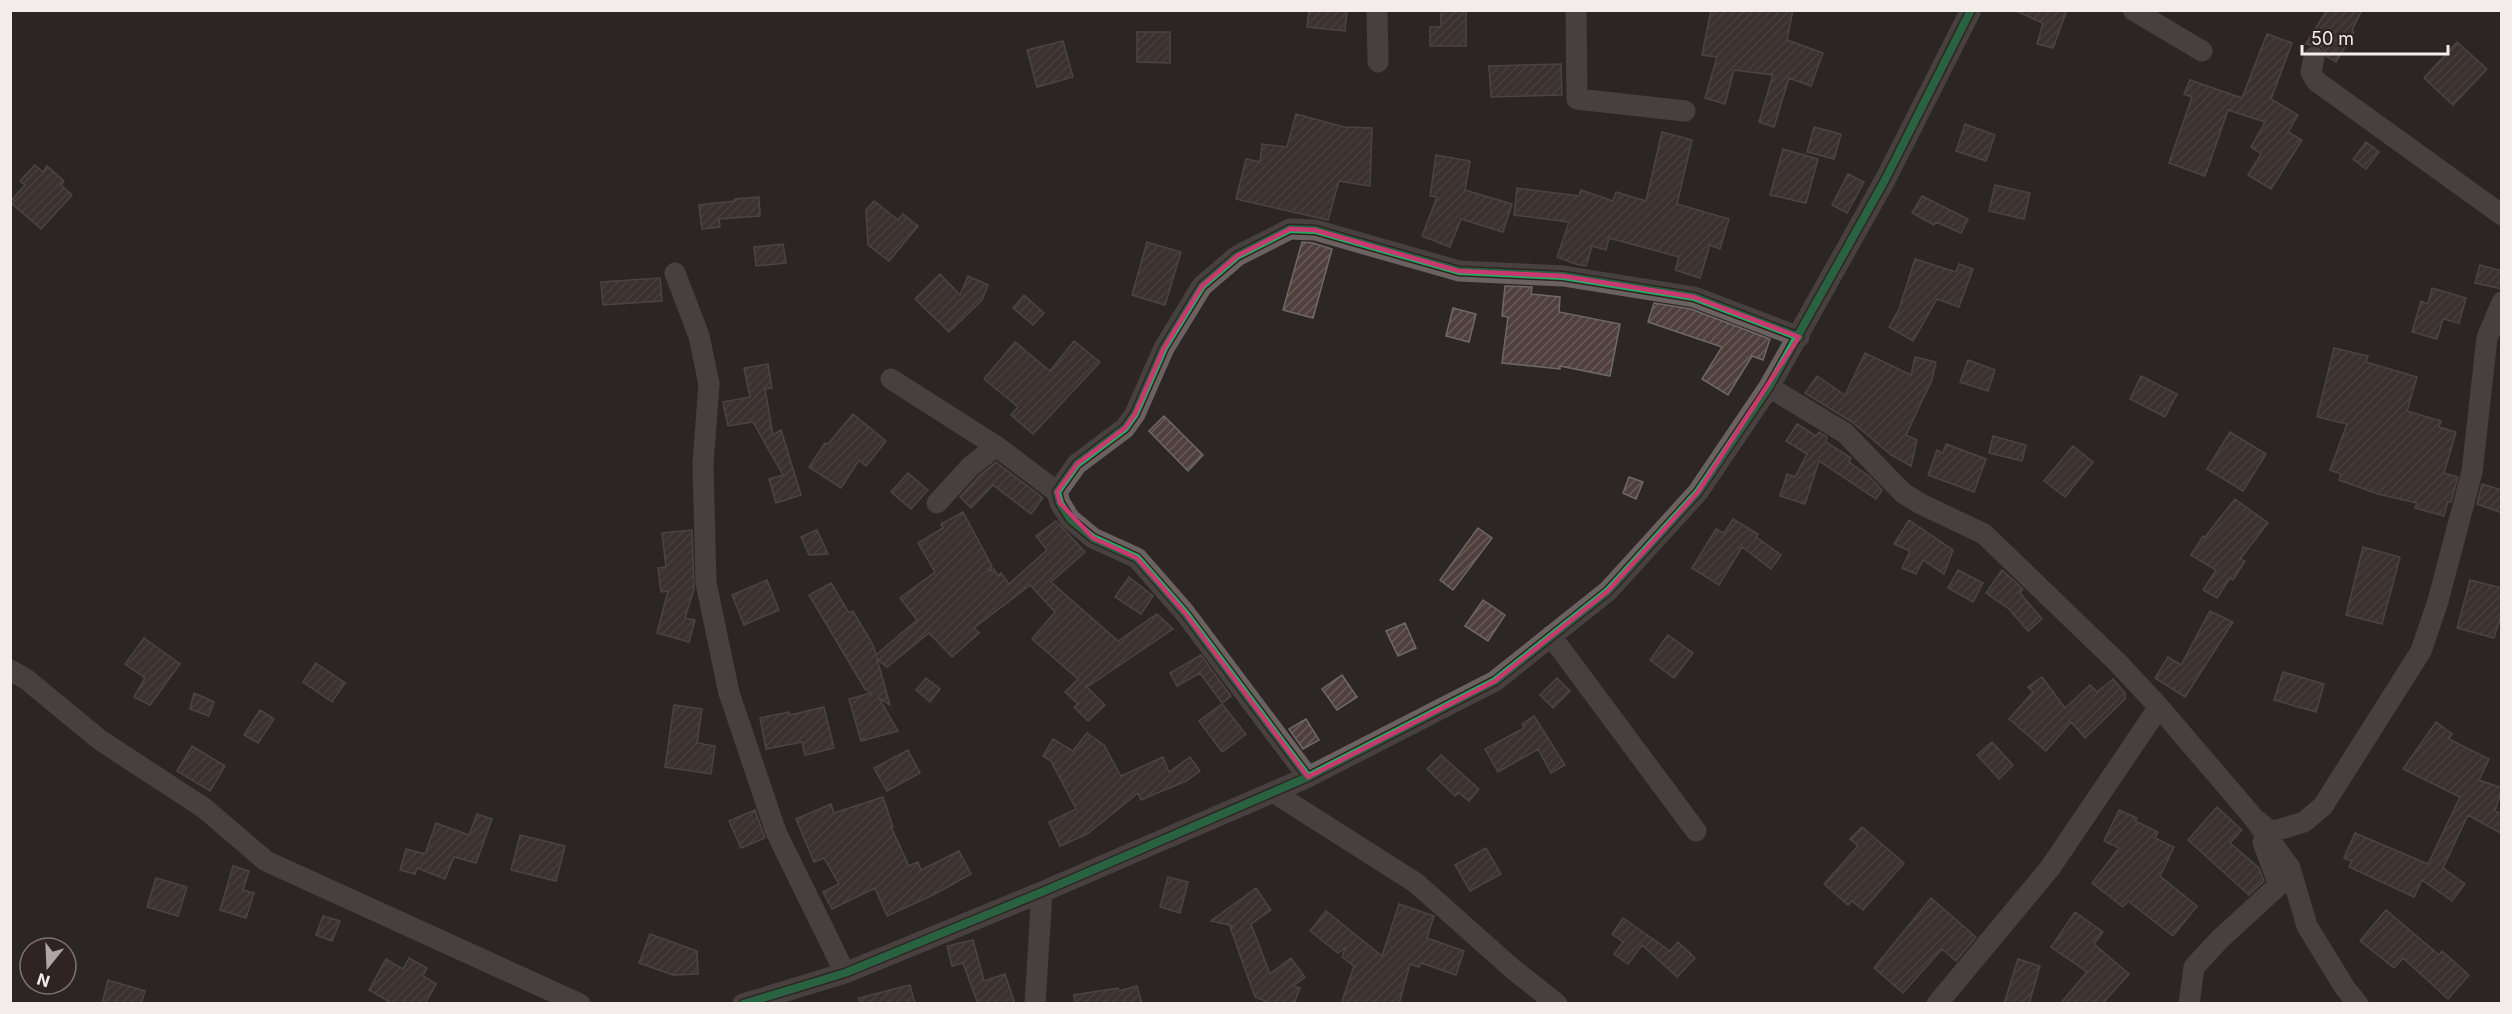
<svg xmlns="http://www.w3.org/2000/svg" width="2512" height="1014" font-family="Inter,sans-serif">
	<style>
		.building { fill: url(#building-hatch); stroke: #6e6968; stroke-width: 1.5 }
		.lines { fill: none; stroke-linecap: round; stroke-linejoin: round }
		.minor { stroke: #6b6160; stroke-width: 21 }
		.cycleway-casing { stroke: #2f2422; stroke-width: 11 }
		.cycleway { stroke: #26ab63; stroke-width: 8 }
		.marked { fill: none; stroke: #ca3871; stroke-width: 4.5; stroke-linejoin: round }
	</style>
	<defs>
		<pattern id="building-hatch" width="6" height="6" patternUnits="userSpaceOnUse" patternTransform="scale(1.5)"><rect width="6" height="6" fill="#4f3f3d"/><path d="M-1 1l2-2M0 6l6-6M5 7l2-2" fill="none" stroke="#695b59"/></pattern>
	</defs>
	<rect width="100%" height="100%" fill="#2c2625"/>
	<path class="building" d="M1309,10H1347L1345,31L1307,27Z
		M1441,10H1466V46H1430V27H1441Z
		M1711,10H1793L1787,40L1823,53L1811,86L1789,78L1774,127L1759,122L1773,75L1734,70L1725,104L1705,98L1717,57L1702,55Z
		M2014,10H2067L2053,48L2037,44L2043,23Z
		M2327,10H2362L2352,30L2354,32L2336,62L2326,56L2322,47L2306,44Z
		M1137,32H1170V63L1137,62Z
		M2267,34L2292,43L2271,99L2298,115L2288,132L2302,140L2271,189L2248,175L2261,154L2251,147L2265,122L2228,110L2205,176L2169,163L2192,97L2184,94L2190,80L2242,98Z
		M1063,41L1073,77L1037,87L1027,50Z
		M2457,42L2487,69L2453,105L2424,78Z
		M1561,64L1562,95L1491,97L1489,66Z
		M1296,114L1344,127L1372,128L1370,186L1339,181L1328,220L1236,199L1246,159L1260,162L1262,144L1287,147Z
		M1965,124L1995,135L1986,161L1956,151Z
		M1814,127L1841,134L1834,159L1807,152Z
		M1662,132L1692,140L1677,204L1729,219L1720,249L1710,245L1700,278L1675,270L1679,257L1609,238L1606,250L1592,246L1586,266L1576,264L1557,257L1569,222L1514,215L1517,188L1579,196L1581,190L1613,201L1616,192L1646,201Z
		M2366,142L2379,152L2366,169L2353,159Z
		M1783,149L1818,159L1806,203L1770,195Z
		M1436,155L1470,161L1465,190L1512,204L1503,232L1461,219L1450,247L1422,236L1437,197L1430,196Z
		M35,165L43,172L47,166L64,181L61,185L72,195L41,229L10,202L25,185L20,181Z
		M1848,174L1864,182L1847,213L1832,205Z
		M1995,185L2030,193L2024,219L1989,211Z
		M1922,196L1968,219L1961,233L1936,222L1934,225L1912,213Z
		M759,197L760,216L719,219L720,227L702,229L699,205L735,201V199Z
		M874,201L898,220L903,214L918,226L889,261L868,245L866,210Z
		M1147,242L1181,252L1165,305L1132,295Z
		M1302,242L1313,243L1332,249L1313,318L1283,310Z
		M783,244L786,263L756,266L754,247Z
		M1915,259L1956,272L1959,264L1973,269L1959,307L1937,299L1913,341L1889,327L1899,309Z
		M2480,265L2502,271V289L2475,283Z
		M940,274L960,295L968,276L988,285L982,300L949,332L915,299Z
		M660,278L662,301L603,305L601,282Z
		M1505,286L1532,287L1531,294L1560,297L1559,312L1620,324L1610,376L1560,366V369L1502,363L1508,317L1502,316Z
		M2432,288L2466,298L2459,323L2443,319L2437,339L2412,332L2421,301L2428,304Z
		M1024,295L1044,313L1033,325L1013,308Z
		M1654,303L1691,309L1770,339L1763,360L1752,356L1728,395L1702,379L1722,347L1648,322Z
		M1453,308L1476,314L1469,342L1446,336Z
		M1074,341L1100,362L1033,434L1011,415L1018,407L984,379L1015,342L1050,371Z
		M2334,348L2368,356L2366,362L2417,377L2407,411L2441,421L2439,427L2456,432L2444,473L2458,477L2451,502L2448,501L2444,516L2415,508L2417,503L2378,494L2339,480L2341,474L2330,470L2347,424L2317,417Z
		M1865,353L1911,375L1915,357L1936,362L1932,380L1906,435L1917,440L1911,466L1891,455L1852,422L1805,393L1817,376L1845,395Z
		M1968,360L1995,370L1988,391L1960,382Z
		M768,364L772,388L765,389L773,435L781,430L801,495L776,503L769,479L783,475L753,422L728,426L723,402L750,397L744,368Z
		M2141,376L2177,394L2165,417L2130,399Z
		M853,414L886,441L866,466L859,460L841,488L809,467L825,443L828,444Z
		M1164,416L1203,455L1188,471L1149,431Z
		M1797,424L1816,436L1819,432L1827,437L1826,442L1851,458L1849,462L1869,476L1882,490L1876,499L1819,461L1805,504L1780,496L1787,474L1795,477L1807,454L1786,441Z
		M2230,432L2266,454L2243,491L2207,469Z
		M1993,436L2026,445L2022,461L1989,453Z
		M1946,444L1986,459L1974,492L1928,475L1937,450L1943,453Z
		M2073,446L2093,462L2065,497L2044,481Z
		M996,462L1043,498L1031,514L993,485L971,508L960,497L979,476Z
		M908,473L928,490L911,509L891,492Z
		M1629,477L1643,482L1636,499L1623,493Z
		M2482,484L2502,490V513L2477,504Z
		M2235,499L2268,523L2240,559L2245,561L2233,580L2230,578L2217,598L2203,590L2216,570L2191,555L2203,536L2205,537Z
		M963,512L992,566L989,571L994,569L998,576L1001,573L1009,584L1047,550L1036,536L1056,521L1085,552L1051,582L1118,641L1157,614L1173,629L1087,687L1085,685L1105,705L1088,721L1074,707L1078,704L1065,692L1078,679L1032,639L1055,612L1030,585L974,628L979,633L952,657L929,633L887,667L877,659L890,705L879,698L898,731L861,741L849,699L871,693L865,689L809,595L831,583L849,613L853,611L873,645L876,655L917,620L900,598L935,572L918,543L943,528L941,524Z
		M1733,519L1758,534L1756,537L1781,555L1771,569L1742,547L1719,585L1692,568L1716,529L1724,533Z
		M1909,520L1953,550L1944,574L1923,560L1916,574L1902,568L1910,551L1894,544Z
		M1478,528L1492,538L1453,590L1440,580Z
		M692,530L694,589L685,618L695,620L689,642L657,633L668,591L661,592L658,568L666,567L662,533Z
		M817,530L828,554L809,555L801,537Z
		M2363,547L2400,557L2382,624L2346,615Z
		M1958,570L1983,583L1973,602L1948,588Z
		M2002,570L2023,589L2020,593L2042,619L2028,631L2009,609L1986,593Z
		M1129,577L1153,596L1141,614L1115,597Z
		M767,580L779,610L744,625L732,595Z
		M2470,580L2502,588V612L2494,638L2457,628Z
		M1483,600L1505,615L1488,641L1465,626Z
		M2210,611L2233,622L2185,697L2155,678L2168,657L2181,665Z
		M1405,623L1416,648L1398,656L1386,631Z
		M1668,635L1693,653L1674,678L1650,660Z
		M144,638L180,664L150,705L134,697L145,678L125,664Z
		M1201,655L1231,696L1222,703L1200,673L1177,686L1170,673Z
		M316,663L345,683L332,702L303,682Z
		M2283,672L2324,684L2316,712L2274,700Z
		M1342,675L1357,697L1337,710L1322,689Z
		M2042,677L2065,708L2090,685L2097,692L2113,679L2125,693V699L2085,738L2071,722L2046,751L2009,719L2033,692L2028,687Z
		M926,678L940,689L930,702L916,690Z
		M1557,678L1570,691L1553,708L1540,695Z
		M194,693L214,702L209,716L190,709Z
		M1222,704L1246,734L1222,752L1199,721Z
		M674,705L702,709L697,743L715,746L711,774L665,767Z
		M824,707L834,748L805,755L802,742L766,749L760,718L789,712L790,715Z
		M260,710L274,719L258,743L244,735Z
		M1534,716L1565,765L1551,773L1538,749L1498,772L1485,749L1524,728L1522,724Z
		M1306,719L1319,740L1303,749L1289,729Z
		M2436,722L2452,734L2449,739L2489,759L2479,780L2502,788L2495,811L2502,814V834L2468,815L2443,868L2465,884L2452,901L2422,880L2414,897L2349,867L2352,861L2344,858L2355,833L2428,864L2460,797L2403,769Z
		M1087,733L1104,745L1121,776L1163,757L1169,772L1190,757L1200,771L1186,781L1141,800L1138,793L1087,834L1060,846L1049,822L1076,809L1051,761L1043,756L1053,739L1073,751Z
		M1992,742L2013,765L1999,779L1977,755Z
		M192,746L225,766L210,791L177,771Z
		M908,750L920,773L887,791L874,768Z
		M1441,755L1479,789L1469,801L1459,793L1455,796L1427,769Z
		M883,797L893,827H891L909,866L918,862L921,870L959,851L971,874L933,895L887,916L875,888L832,909L823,892L839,884L824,858L814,862L796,819L831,804L834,813Z
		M2217,807L2242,830L2230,843L2259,868L2264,881L2249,895L2188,840Z
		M755,810L765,838L741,848L729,821Z
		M2119,810L2137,818L2135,821L2158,832L2155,838L2174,847L2160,876L2197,906L2173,936L2128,901L2123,907L2092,883L2119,848L2104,841Z
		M477,814L492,819L476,863L454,857L445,879L417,868L415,874L400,870L406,849L425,854L436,823L469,835Z
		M1862,827L1904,863L1863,910L1852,901L1848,905L1824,884L1858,846L1850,839Z
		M520,835L565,846L556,881L511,870Z
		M1486,848L1501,874L1470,891L1455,865Z
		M233,866L249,871L243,890L254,893L246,918L220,910Z
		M1168,877L1188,882L1180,913L1160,907Z
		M156,878L187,887L178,916L147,907Z
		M1256,888L1271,910L1251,924L1270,974L1291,958L1305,977L1293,986L1300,988L1294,1004H1273L1255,997L1230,927L1233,926L1211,921Z
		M1931,898L1976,937L1956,961L1942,949L1903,993L1874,968Z
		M1399,904L1434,916L1427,938L1464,951L1456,975L1421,963L1419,967L1410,964L1399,1004H1341L1354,966L1342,957L1345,948L1338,953L1310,931L1326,911L1382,956Z
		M2386,910L2439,955L2442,951L2469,975L2448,999L2403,958L2394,968L2360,941Z
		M2075,912L2103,932L2094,944L2129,974L2102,1004H2060L2087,972L2051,947Z
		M323,916L340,921L332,941L316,935Z
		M1623,918L1670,951L1678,942L1695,958L1677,977L1642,945L1628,964L1614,954L1623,942L1612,934Z
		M650,934L697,951L698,974L673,975L639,963Z
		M973,940L984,981L1005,974L1015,1004H978L963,963L952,966L947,946Z
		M409,958L427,968L423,976L436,984L425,1004H393L369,990L386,959L403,969Z
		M2018,959L2040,966L2029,1004H2004Z
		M108,980L145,991L141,1004H102Z
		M910,985L915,1004H860L859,998Z
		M1137,986L1142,1004H1075L1074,995L1118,988L1119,991Z"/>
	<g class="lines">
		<path class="minor" d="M1377,10L1378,62
			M1576,10L1577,99L1685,111
			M2133,10L2202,51
			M2314,57L2311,72L2316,81L2502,215
			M675,273L699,336L709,384L703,464L706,583L729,693L776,832L845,973
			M891,379L996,446L1057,492
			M1769,387L1845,433L1903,493L1921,504L1984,534L2118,663L2159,707L2253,817L2290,868L2307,926L2345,988L2358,1004
			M937,503L970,467L996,446
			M1551,636L1696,831
			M10,670L26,679L100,740L204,808L266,861L580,1004
			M1308,777L1185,613L1137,558L1093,538L1070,519L1060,503L1057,492L1077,464L1125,428L1135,414L1164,348L1202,286L1237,256L1290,229L1315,230L1459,271L1563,276L1694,297L1799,337
			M1273,792L1416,883L1514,970L1557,1004
			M2258,821L2271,832L2304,822L2323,806L2421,651L2438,601L2472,472L2487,338L2502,302
			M743,1004L845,973L1042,892L1308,777L1495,681L1608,591L1698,492L1769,387L1885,180L1971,10
			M1035,1004L1042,892
			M1937,1004L2050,868L2159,707
			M2189,1004L2194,967L2220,939L2279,885L2263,842"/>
		<defs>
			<path id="cycleway" d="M1308,777L1185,613L1137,558L1093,538L1070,519L1060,503L1057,492L1077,464L1125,428L1135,414L1164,348L1202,286L1237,256L1290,229L1315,230L1459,271L1563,276L1694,297L1799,337
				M743,1004L845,973L1042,892L1308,777L1495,681L1608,591L1698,492L1769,387L1885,180L1971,10"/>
		</defs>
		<use href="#cycleway" class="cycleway-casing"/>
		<use href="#cycleway" class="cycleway"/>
	</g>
	<path d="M0 0H2512V1014H0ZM1290,229L1315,230L1459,271L1563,276L1694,297L1799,337L1698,492L1608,591L1495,681L1308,777L1185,613L1137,558L1093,538L1060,503L1057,492L1077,464L1125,428L1135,414L1164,348L1202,286L1237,256Z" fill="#2c2625" fill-opacity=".55" fill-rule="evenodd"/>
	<path class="marked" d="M1290,229L1315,230L1459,271L1563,276L1694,297L1799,337L1698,492L1608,591L1495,681L1308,777L1185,613L1137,558L1093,538L1060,503L1057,492L1077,464L1125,428L1135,414L1164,348L1202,286L1237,256Z"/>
	<rect width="2512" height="1014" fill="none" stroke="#f4eceb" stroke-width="24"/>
	<g transform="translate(48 966) rotate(198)"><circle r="28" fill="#2f2422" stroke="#7e7472" stroke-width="1.5"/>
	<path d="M0-4.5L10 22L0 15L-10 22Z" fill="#aea7a6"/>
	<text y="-9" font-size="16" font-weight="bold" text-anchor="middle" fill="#f4eceb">N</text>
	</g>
	<path d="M2302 45v9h146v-9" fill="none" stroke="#f4eceb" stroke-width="3"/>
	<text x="2311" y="45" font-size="18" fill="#f4eceb" stroke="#2f2422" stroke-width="4.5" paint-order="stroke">50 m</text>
</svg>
